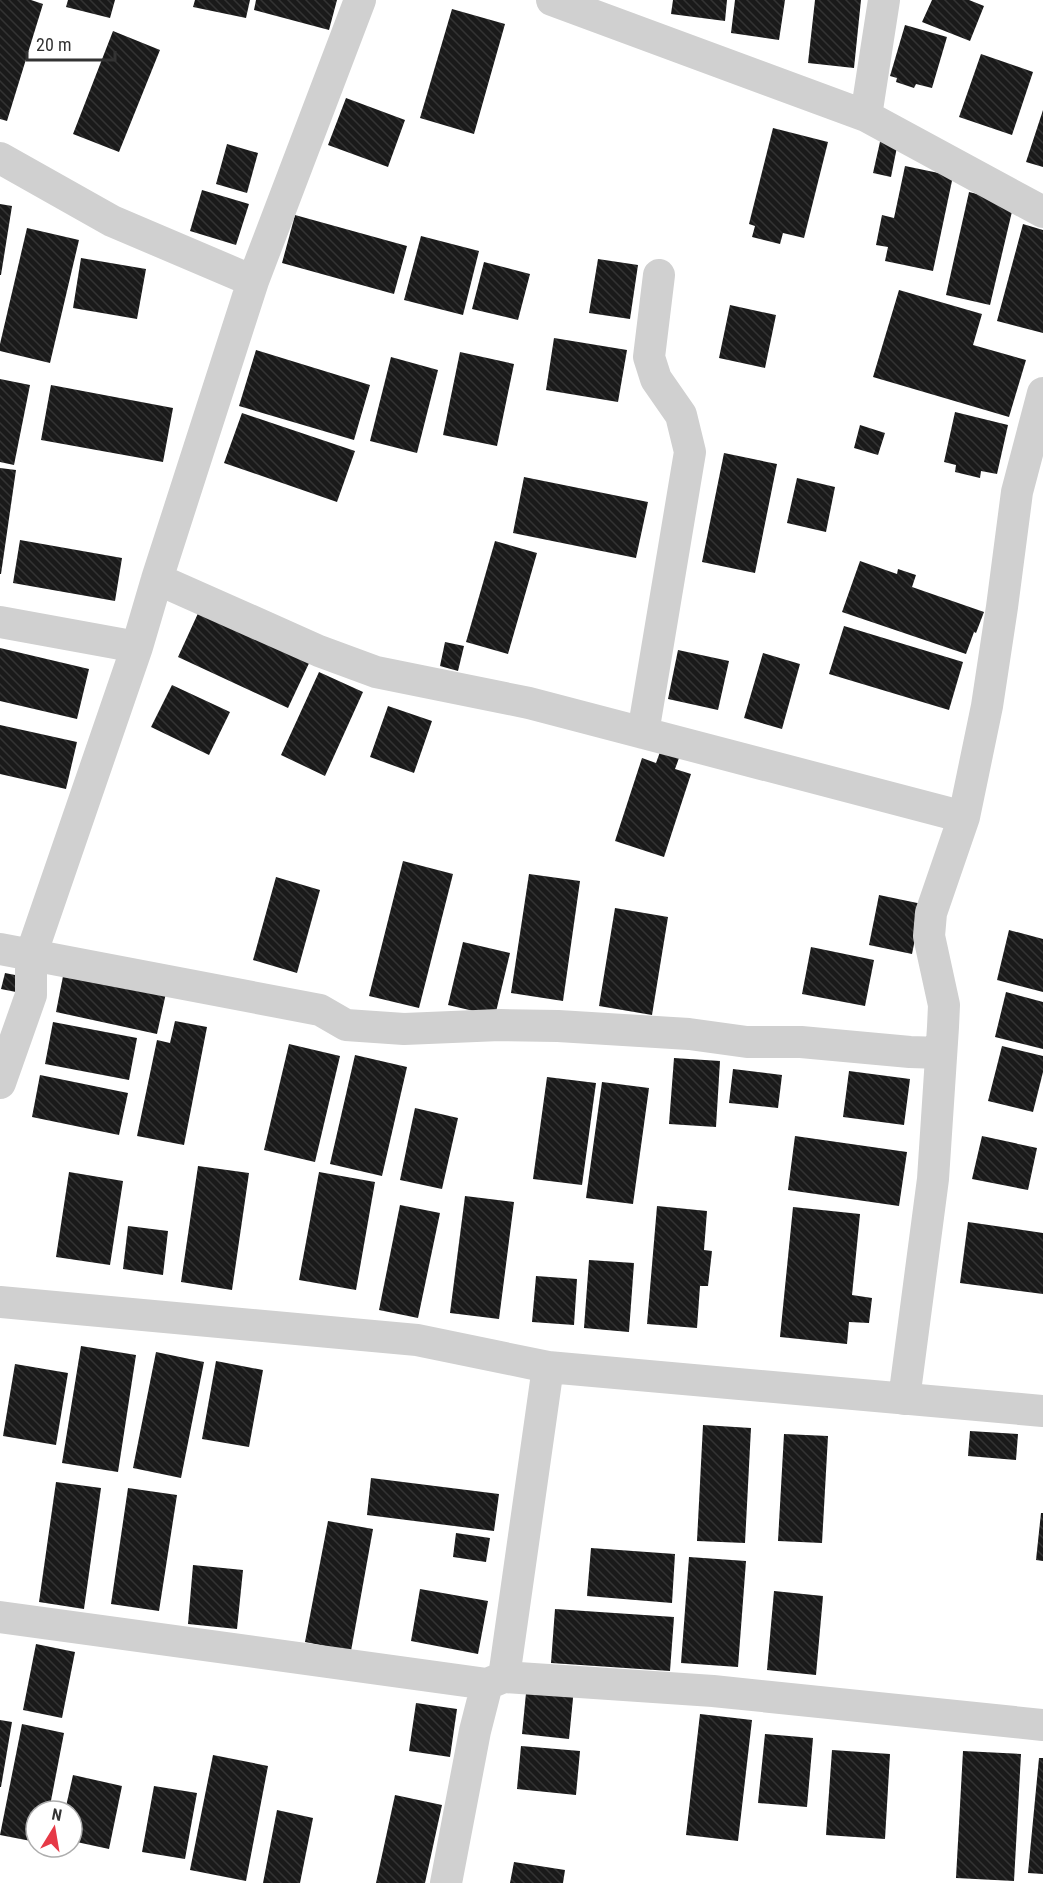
<svg xmlns="http://www.w3.org/2000/svg" width="1043" height="1883" font-family="'Roboto Condensed',sans-serif">
	<style>
		.building { fill: url(#building-back-hatch) }
		.lines { fill: none; stroke-linecap: round; stroke-linejoin: round }
		.minor { stroke: #d0d0d0; stroke-width: 32 }
	</style>
	<defs>
		<pattern id="building-back-hatch" width="6" height="6" patternUnits="userSpaceOnUse" patternTransform="scale(1.5)"><rect width="6" height="6" fill="#1a1a1a"/><path d="M-1 5l2 2M0 0l6 6M5-1l2 2" fill="none" stroke="#333"/></pattern>
	</defs>
	<rect width="100%" height="100%" fill="#fff"/>
	<path class="building" d="M0,0H31L43,4L7,121L0,119Z
		M68,0H115L110,18L66,7Z
		M195,0H250L246,18L193,7Z
		M256,0H337L329,30L254,10Z
		M673,0H727L725,21L671,14Z
		M735,0H785L779,40L731,33Z
		M815,0H861L854,68L808,63Z
		M932,0H969L984,6L970,41L922,22Z
		M452,9L505,24L474,134L420,118Z
		M905,25L947,37L932,88L916,84L914,88L896,82L897,78L890,76Z
		M113,31L160,50L119,152L73,134Z
		M981,54L1033,72L1012,135L959,117Z
		M346,98L405,120L388,167L328,145Z
		M1043,110V167L1026,162Z
		M773,128L828,142L804,238L783,233L780,244L752,237L755,226L749,224Z
		M882,133L899,137L891,177L873,173Z
		M227,144L258,153L247,193L216,184Z
		M905,166L953,176L933,271L885,261L888,247L876,245L882,215L894,218Z
		M202,190L249,204L236,245L190,231Z
		M969,192L1014,203L990,305L946,295Z
		M0,204L12,206L1,275H0Z
		M295,215L407,246L394,294L282,263Z
		M1023,224L1043,230V333L997,321Z
		M27,228L79,240L50,363L0,351V344Z
		M421,236L479,251L463,315L404,300Z
		M81,258L146,269L137,319L73,308Z
		M598,259L638,265L630,319L589,313Z
		M484,262L530,274L518,320L472,309Z
		M899,290L982,314L973,345L1026,360L1009,417L873,377Z
		M730,305L776,315L765,368L719,358Z
		M554,338L627,350L618,402L546,390Z
		M256,350L370,385L354,440L239,406Z
		M460,352L514,364L497,446L443,435Z
		M391,357L438,370L417,453L370,441Z
		M0,379L30,385L14,465L0,462Z
		M51,385L173,408L163,462L41,440Z
		M955,412L1008,425L997,474L981,471L980,478L955,472L956,465L944,462Z
		M242,413L355,451L337,502L224,463Z
		M860,425L885,433L878,455L854,448Z
		M724,453L777,464L755,573L702,562Z
		M0,468L16,470L1,574H0Z
		M524,477L648,502L636,558L513,533Z
		M797,478L835,487L826,532L787,523Z
		M20,540L122,558L115,601L13,583Z
		M495,541L537,553L508,654L466,642Z
		M860,561L897,574L898,569L916,575L912,587L984,612L976,633L974,632L966,654L842,612Z
		M200,609L311,659L288,708L178,657Z
		M844,626L963,662L949,710L829,674Z
		M445,642L464,646L458,671L440,666Z
		M0,648L89,669L77,719L0,701Z
		M678,650L729,661L718,710L668,699Z
		M763,653L800,664L782,729L744,718Z
		M319,672L363,692L325,776L281,755Z
		M172,685L230,712L209,755L151,727Z
		M388,706L432,721L414,773L370,757Z
		M0,725L77,742L66,789L0,774Z
		M660,752L679,758L675,769L691,774L664,857L615,841L642,758L656,763Z
		M403,861L453,874L419,1008L369,996Z
		M529,874L580,881L563,1001L511,993Z
		M276,877L320,890L297,973L253,960Z
		M879,895L922,904L912,954L869,945Z
		M615,908L668,917L652,1015L599,1006Z
		M1009,930L1043,939V992L997,980Z
		M463,942L510,953L495,1016L448,1005Z
		M811,947L874,960L865,1006L802,994Z
		M64,971L166,993L157,1034L56,1012Z
		M5,973L20,976L16,992L1,989Z
		M1006,992L1043,1002V1049L995,1037Z
		M175,1021L207,1027L184,1145L137,1136L157,1040L170,1043Z
		M53,1022L137,1038L129,1080L45,1064Z
		M289,1044L340,1056L315,1162L264,1150Z
		M1002,1046L1043,1056V1072L1033,1112L988,1101Z
		M355,1055L407,1067L382,1176L330,1164Z
		M674,1058L720,1061L716,1127L669,1124Z
		M733,1069L782,1075L778,1108L729,1103Z
		M849,1071L910,1079L904,1125L843,1117Z
		M40,1075L128,1093L119,1135L32,1117Z
		M547,1077L596,1083L582,1185L533,1179Z
		M602,1082L649,1088L633,1204L586,1198Z
		M415,1108L458,1118L442,1189L400,1180Z
		M795,1136L907,1152L899,1206L788,1190Z
		M982,1136L1037,1148L1028,1190L972,1179Z
		M198,1166L249,1173L232,1290L181,1282Z
		M69,1172L123,1181L110,1265L56,1257Z
		M319,1172L375,1182L356,1290L299,1280Z
		M465,1196L514,1202L499,1319L450,1313Z
		M400,1205L440,1213L418,1318L379,1310Z
		M657,1206L707,1211L704,1250L712,1251L708,1286H700L697,1328L647,1324Z
		M793,1207L860,1214L852,1295L872,1298L869,1323L849,1322L847,1344L780,1337Z
		M968,1222L1043,1233V1294L960,1283Z
		M128,1226L168,1231L163,1275L123,1269Z
		M589,1260L634,1263L629,1332L584,1328Z
		M536,1276L577,1279L574,1325L532,1322Z
		M81,1346L136,1355L118,1472L62,1463Z
		M156,1352L204,1362L181,1478L133,1468Z
		M216,1361L263,1370L249,1447L202,1439Z
		M15,1364L68,1373L56,1445L3,1436Z
		M703,1425L751,1428L745,1543L697,1541Z
		M970,1431L1018,1434L1016,1460L968,1456Z
		M784,1434L828,1436L822,1543L778,1541Z
		M371,1478L499,1494L494,1531L367,1515Z
		M56,1482L101,1488L84,1609L39,1602Z
		M128,1488L177,1495L159,1611L111,1604Z
		M1041,1513H1043V1561L1036,1560Z
		M328,1521L373,1529L351,1651L305,1642Z
		M456,1533L490,1538L486,1562L453,1557Z
		M591,1548L675,1554L672,1603L587,1596Z
		M689,1557L746,1561L738,1667L681,1663Z
		M193,1565L243,1570L237,1629L188,1624Z
		M420,1589L488,1601L478,1654L411,1641Z
		M774,1591L823,1596L816,1675L767,1670Z
		M555,1609L674,1617L670,1671L551,1663Z
		M36,1644L75,1652L62,1718L23,1710Z
		M527,1683L574,1688L569,1739L522,1734Z
		M416,1703L457,1709L450,1757L409,1751Z
		M700,1714L752,1720L738,1841L686,1835Z
		M0,1720L12,1722L1,1787H0Z
		M22,1724L64,1733L49,1811H36V1842L0,1835Z
		M765,1734L813,1738L807,1807L758,1803Z
		M521,1746L580,1751L576,1795L517,1789Z
		M832,1750L890,1754L885,1839L826,1835Z
		M963,1751L1021,1754L1014,1881L956,1878Z
		M213,1755L268,1766L246,1881L190,1870Z
		M1039,1758H1043V1874L1028,1873Z
		M73,1775L122,1786L109,1849L72,1841V1811H65Z
		M154,1786L197,1793L185,1859L142,1852Z
		M395,1795L442,1805L425,1883H376Z
		M277,1810L313,1818L300,1883H263Z
		M514,1862L565,1870L563,1883H510Z"/>
	<g class="lines">
		<path class="minor" d="M552,0L866,116L1043,212
			M866,116L884,0
			M0,158L112,221L253,281
			M157,579L319,651L376,672L529,703L964,817
			M0,622L137,647
			M643,733L690,452L681,415L656,379L649,357L659,275
			M0,949L320,1010L346,1025L404,1029L500,1025L558,1026L689,1034L747,1042H801L910,1052L941,1053
			M0,1083L31,995V955L137,647L157,579L253,281L360,0
			M0,1302L417,1340L548,1367L1043,1411
			M904,1399L933,1179L943,1027L944,1005L929,936L931,913L964,817L987,706L1002,607L1017,492L1043,393
			M0,1617L487,1684
			M504,1677L713,1691L1043,1725
			M446,1883L475,1731L487,1684L504,1677L548,1367"/>
	</g>
	<g transform="translate(54 1829) rotate(11)"><circle r="28" fill="#ffffff" stroke="#adadad" stroke-width="1.5"/>
	<path d="M0-4.5L10 22L0 15L-10 22Z" fill="#e63946"/>
	<text y="-9" font-size="16" font-weight="bold" text-anchor="middle" fill="#333333">N</text>
	</g>
	<path d="M27 51v9h88v-9" fill="none" stroke="#333333" stroke-width="3"/>
	<text x="36" y="51" font-size="18" fill="#333333" stroke="#ffffff" stroke-width="4.5" paint-order="stroke">20 m</text>
</svg>
